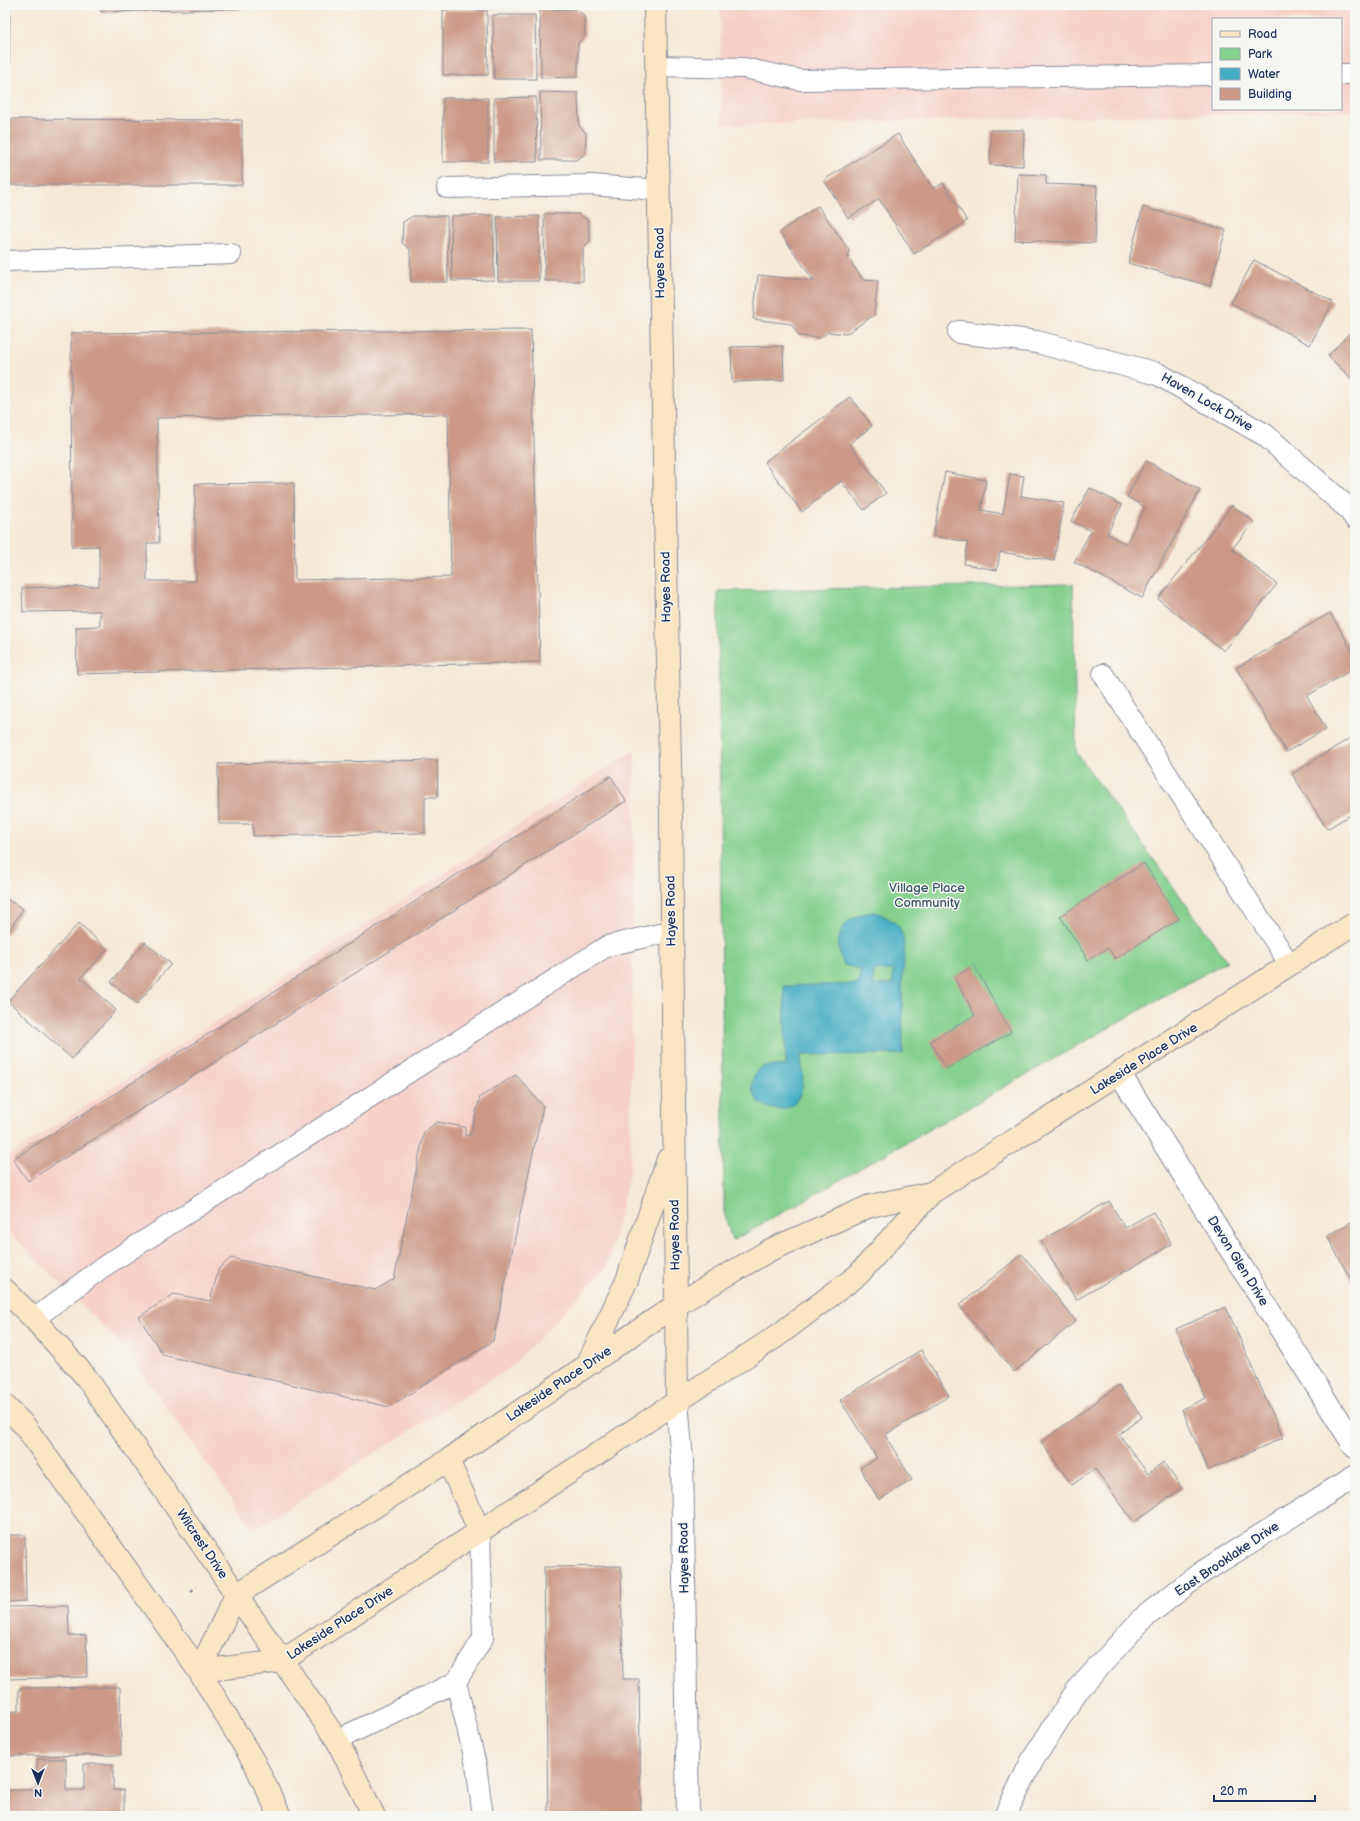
<svg xmlns="http://www.w3.org/2000/svg" width="1360" height="1821" font-family="'Balsamiq Sans',sans-serif">
	<style>
		.built { fill: #f7d0c9; fill-rule: evenodd }
		.green { fill: #85d08d; stroke: #508076 }
		.water { fill: #44adc3; stroke: #306e90; fill-rule: evenodd }
		.building { fill: #cc9986; fill-rule: evenodd }
		.lines { fill: none; stroke-linecap: round; stroke-linejoin: round }
		.lane-casing { stroke: #888c9b; stroke-width: 22 }
		.street-casing { stroke: #888c9b; stroke-width: 24 }
		.secondary-casing { stroke: #888c9b; stroke-width: 24 }
		.path { stroke: #888c9b; stroke-width: 2.5; stroke-dasharray: 3 3; stroke-linecap: butt }
		.lane { stroke: #fff; stroke-width: 20 }
		.street { stroke: #fff; stroke-width: 22 }
		.secondary { stroke: #fbe6c4; stroke-width: 22 }
		.labels { text-anchor: middle; dominant-baseline: central; stroke-width: 3; stroke-linejoin: round; paint-order: stroke }
		.street-label { font-size: 13px; fill: #1b2f5e; stroke: #f6f6f2 }
		.park-label { font-size: 13px; fill: #36576a; stroke: #f6f6f2 }
	</style>
	<rect width="100%" height="100%" fill="#f6f6f2"/>
	<filter id="ink" filterUnits="userSpaceOnUse"><feTurbulence type="fractalNoise" baseFrequency=".025" numOctaves="2"/><feDisplacementMap in="SourceGraphic" scale="8" xChannelSelector="R" yChannelSelector="G"/><feConvolveMatrix kernelMatrix="1 2 1 2 8 2 1 2 1" color-interpolation-filters="sRGB"/></filter>
	<filter id="wash" filterUnits="userSpaceOnUse"><feTurbulence type="fractalNoise" baseFrequency=".012" numOctaves="4" result="noise"/><feDisplacementMap in="SourceGraphic" scale="16" xChannelSelector="R" yChannelSelector="G"/><feGaussianBlur stdDeviation="0.9" result="paint"/><feColorMatrix in="noise" values="0 0 0 0 0 0 0 0 0 0 0 0 0 0 0 0 0 1.4 0 .05"/><feComposite in="paint" operator="in"/></filter>
	<g filter="url(#wash)">
		<rect width="100%" height="100%" fill="#f5e9d8"/>
		<path class="built" d="M720,5H1355V111L722,125ZM1213,19H1341V109H1213Z
			M635,750L630,1170L607,1267L511,1367L254,1529L121,1344L5,1228V1158Z"/>
		<path class="green" d="M1073,584L1076,752L1227,961L732,1241L724,1212L718,591Z"/>
		<path class="water" d="M875,912C885,916 897,921 901,931C907,947 903,967 902,983C902,1007 903,1031 903,1054L801,1055C801,1066 805,1080 801,1091C792,1123 745,1108 753,1080C754,1076 756,1072 759,1069C765,1064 778,1066 786,1066L784,986L859,984L860,969L844,965C830,937 844,914 875,912ZM893,970L892,984L873,985V971Z"/>
		<g id="blocks">
			<path class="building" d="M100,5H346V6L101,12Z
				M5,9H10L9,75H5Z
				M574,9L584,15L585,36L578,43V77L541,78L540,10Z
				M443,10H487L488,75H443Z
				M493,15H535L536,79H494Z
				M540,92L578,93L579,126L586,133L585,154L576,160H541Z
				M536,97L537,162H494V98Z
				M443,98H488V162H443Z
				M5,119L242,120V185H5Z
				M991,130H1024L1023,166L990,165Z
				M898,134L933,189L943,183L967,221L914,254L879,199L848,218L824,180Z
				M1018,174L1046,175V184L1097,186L1095,243L1015,240Z
				M818,206L849,250L848,258L863,280L878,281L874,315L846,334L828,332L820,338L799,336L791,324L753,319L758,275L814,281L780,232Z
				M1143,207L1226,230L1210,286L1128,263Z
				M544,214H578L588,220L590,241L583,248V281H545Z
				M494,215V280L452,281L451,216Z
				M413,216H447L448,282H411L410,249L402,243L403,222Z
				M539,216V281H498L497,217Z
				M1254,260L1333,302L1310,345L1231,303Z
				M1355,327V382L1328,356Z
				M531,330L540,662L77,674L76,627L100,626V611L23,612L22,588L99,586V546L72,547L71,333ZM448,414L451,577L295,580L294,483L195,484L196,581H147V543H159L157,418Z
				M783,346L784,380L732,382L731,347Z
				M850,397L872,426L849,444L886,493L864,510L841,481L802,512L764,462Z
				M1146,461L1200,490L1142,598L1074,562L1091,531L1071,521L1090,488L1122,505L1107,534L1126,544L1145,507L1127,497Z
				M945,472L986,480L981,510L1003,514L1010,474L1024,476L1021,496L1064,503L1054,561L1000,552L997,570L964,564L968,542L933,536Z
				M1232,505L1254,522L1232,549L1277,584L1224,651L1158,599Z
				M1330,613L1355,655V668L1307,696L1326,729L1286,752L1236,668Z
				M1355,735V812L1327,829L1292,774Z
				M437,760L438,797H425V833L253,836V824H219L218,764Z
				M611,776L626,801L28,1181L13,1159Z
				M1144,863L1179,919L1115,959L1108,948L1088,960L1060,916Z
				M5,898L23,909L5,937Z
				M79,923L107,949L81,978L116,1010L72,1059L8,1001Z
				M145,942L171,964L137,1004L111,982Z
				M974,965L1011,1032L946,1069L930,1041L975,1015L954,977Z
				M516,1075L543,1106L493,1341L389,1407L163,1355L139,1317L174,1294L210,1301L219,1268L231,1258L375,1290L394,1279L424,1132L437,1122L465,1127V1136L470,1135L480,1097Z
				M1109,1201L1125,1228L1153,1212L1172,1244L1076,1300L1041,1241Z
				M1355,1220V1287L1327,1236Z
				M1022,1254L1076,1321L1014,1372L959,1305Z
				M1226,1307L1283,1438L1208,1470L1182,1409L1206,1398L1176,1329Z
				M921,1350L949,1396L885,1435L912,1480L879,1500L860,1468L877,1458L840,1400Z
				M1119,1385L1142,1417L1119,1434L1148,1474L1163,1462L1182,1488L1134,1522L1095,1469L1072,1485L1041,1442Z
				M5,1535H25L26,1601L5,1602Z
				M621,1566L623,1679H639L641,1816H548L544,1567Z
				M68,1606L69,1636L86,1635L87,1677L5,1679V1607Z
				M120,1687L121,1755L5,1756V1712L19,1711V1688Z
				M37,1759H66V1790H84V1764H113V1790H124V1816H5V1790H37Z"/>
		</g>
	</g>
	<g filter="url(#ink)">
		<use href="#blocks" fill-opacity="0" stroke="#888c9b" stroke-width="1"/>
		<g class="lines">
			<defs>
				<path id="lane" d="M656,66L744,68L800,80L1213,75
					M1341,74H1355
					M447,188L591,185L659,190
					M5,261L231,254
					M1103,674L1290,965
					M34,1319L103,1267L607,946L672,931
					M456,1682L476,1765L483,1816
					M337,1740L456,1682L483,1638L480,1532"/>
				<path id="street" d="M959,332L1037,342L1158,374L1265,435L1349,509L1355,518
					M1120,1074L1355,1447
					M677,1401L682,1461L688,1816
					M1005,1816L1032,1761L1076,1692L1142,1619L1201,1573L1355,1476"/>
				<path id="secondary" d="M655,5L671,814L677,1401
					M5,1290L34,1319L86,1377L337,1740L374,1816
					M587,1365L627,1280L668,1159
					M5,1406L24,1425L199,1671L254,1762L280,1816
					M448,1460L480,1532
					M199,1671L282,1661L777,1336L858,1275L931,1193L1355,923
					M199,1671L236,1595L448,1460L676,1305L770,1250L870,1206L931,1193"/>
			</defs>
			<use href="#lane" class="lane-casing"/>
			<use href="#street" class="street-casing"/>
			<use href="#secondary" class="secondary-casing"/>
			<path class="path" d="M191,1591L196,1587"/>
			<use href="#lane" class="lane"/>
			<use href="#street" class="street"/>
			<use href="#secondary" class="secondary"/>
		</g>
	</g>
	<g class="labels">
		<g class="street-label">
			<text transform="translate(660 263) rotate(-91)">Hayes Road</text>
			<text transform="translate(1207 402) rotate(30)">Haven Lock Drive</text>
			<text transform="translate(666 587) rotate(-91)">Hayes Road</text>
			<text transform="translate(671 911) rotate(-91)">Hayes Road</text>
			<text transform="translate(1144 1059) rotate(-32)">Lakeside Place Drive</text>
			<text transform="translate(675 1235) rotate(-91)">Hayes Road</text>
			<text transform="translate(1238 1261) rotate(58)">Devon Glen Drive</text>
			<text transform="translate(559 1384) rotate(-34)">Lakeside Place Drive</text>
			<text transform="translate(202 1544) rotate(56)">Wilcrest Drive</text>
			<text transform="translate(684 1558) rotate(-91)">Hayes Road</text>
			<text transform="translate(1227 1559) rotate(-34)">East Brooklake Drive</text>
			<text transform="translate(340 1623) rotate(-33)">Lakeside Place Drive</text>
		</g>
		<g class="park-label">
			<text x="927" y="888">Village Place<tspan x="927" dy="15">Community</tspan></text>
		</g>
	</g>
	<rect width="1360" height="1821" fill="none" stroke="#f6f6f2" stroke-width="20"/>
	<rect x="1212" y="18" width="130" height="92" fill="#f6f6f2" stroke="#9ea6b7"/>
	<rect x="1220" y="31" width="20" height="6" fill="#fbe6c4" stroke="#9ea6b7"/>
	<text x="1248" y="38" font-size="12" fill="#1b2f5e">Road</text>
	<rect x="1220" y="48" width="20" height="12" fill="#85d08d" stroke="#9ea6b7"/>
	<text x="1248" y="58" font-size="12" fill="#1b2f5e">Park</text>
	<rect x="1220" y="68" width="20" height="12" fill="#44adc3" stroke="#9ea6b7"/>
	<text x="1248" y="78" font-size="12" fill="#1b2f5e">Water</text>
	<rect x="1220" y="88" width="20" height="12" fill="#cc9986" stroke="#9ea6b7"/>
	<text x="1248" y="98" font-size="12" fill="#1b2f5e">Building</text>
	<g transform="translate(38 1783) rotate(180)" stroke="#f6f6f2" stroke-width="3" paint-order="stroke">
	<path d="M0-3L7 15L0 10L-7 15Z" fill="#1b2f5e"/>
	<text y="-6" font-size="11" font-weight="bold" text-anchor="middle" fill="#1b2f5e">N</text>
	</g>
	<path d="M1214 1795v6h101v-6" fill="none" stroke="#1b2f5e" stroke-width="2"/>
	<text x="1220" y="1795" font-size="12" fill="#1b2f5e" stroke="#f6f6f2" stroke-width="3" paint-order="stroke">20 m</text>
</svg>
